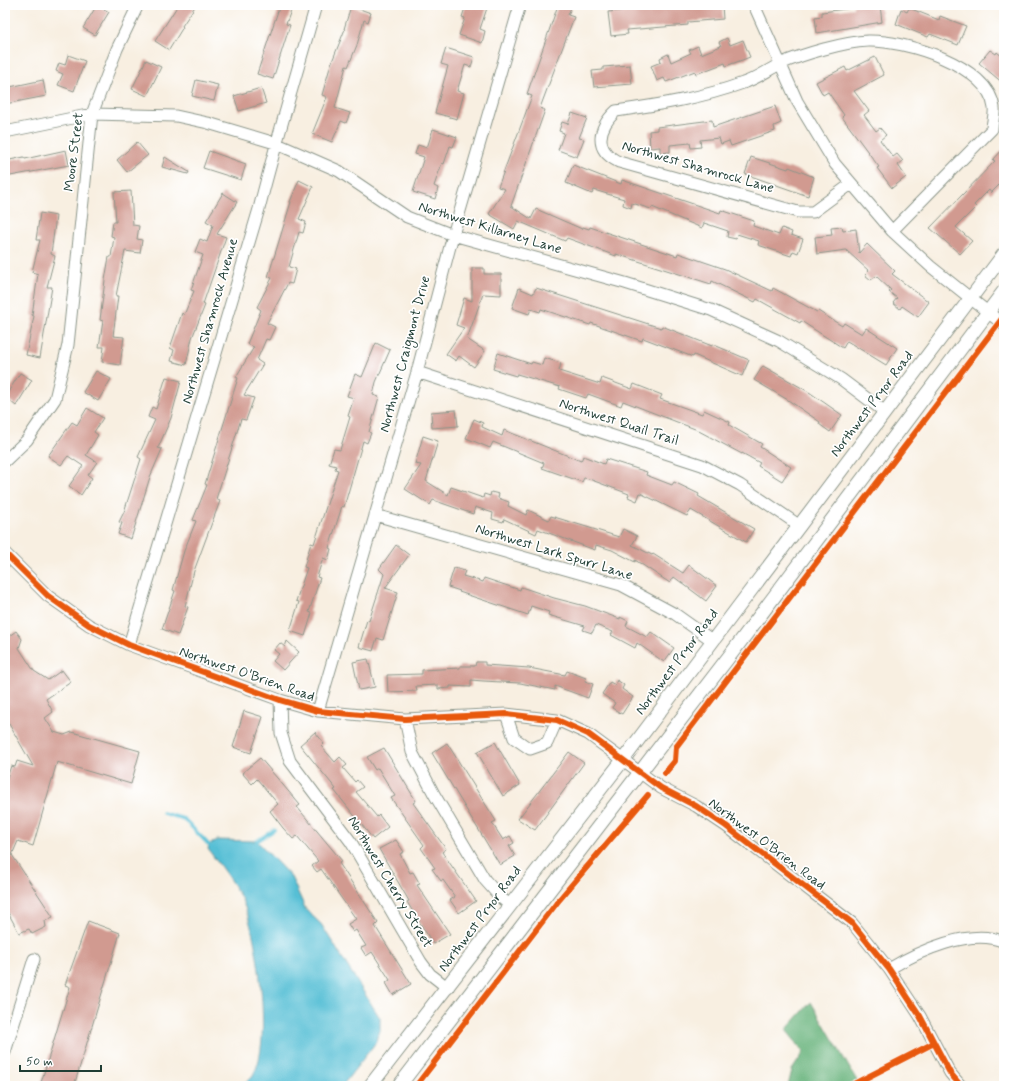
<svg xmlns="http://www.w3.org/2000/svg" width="1009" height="1091" font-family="Mynerve,sans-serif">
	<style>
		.forest { fill: #68b37c; stroke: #447858 }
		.water { fill: #57bfd5; stroke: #3b7e84 }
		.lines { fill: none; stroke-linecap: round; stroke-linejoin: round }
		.stream { stroke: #57bfd5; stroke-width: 3.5 }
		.building { fill: #d19a90 }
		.minor-casing { stroke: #8c968a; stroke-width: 13 }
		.major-casing { stroke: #8c968a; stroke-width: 15 }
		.minor { stroke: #fff; stroke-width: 11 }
		.major { stroke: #fff; stroke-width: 13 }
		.cycleway-casing { stroke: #fff; stroke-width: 8 }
		.cycleway { stroke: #e8590c; stroke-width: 6 }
		.labels { text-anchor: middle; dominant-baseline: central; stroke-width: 3.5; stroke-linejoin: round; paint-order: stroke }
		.street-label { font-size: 14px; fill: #1f3d34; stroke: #fff }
	</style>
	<rect width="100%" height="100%" fill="#fff"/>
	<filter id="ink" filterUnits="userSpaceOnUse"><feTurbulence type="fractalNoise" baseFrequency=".025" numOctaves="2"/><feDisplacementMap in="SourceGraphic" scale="8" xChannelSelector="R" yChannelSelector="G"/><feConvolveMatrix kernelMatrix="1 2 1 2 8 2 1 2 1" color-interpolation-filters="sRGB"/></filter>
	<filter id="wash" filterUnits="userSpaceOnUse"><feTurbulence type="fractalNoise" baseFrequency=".012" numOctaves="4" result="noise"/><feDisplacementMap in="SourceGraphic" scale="16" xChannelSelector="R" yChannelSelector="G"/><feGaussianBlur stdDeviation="0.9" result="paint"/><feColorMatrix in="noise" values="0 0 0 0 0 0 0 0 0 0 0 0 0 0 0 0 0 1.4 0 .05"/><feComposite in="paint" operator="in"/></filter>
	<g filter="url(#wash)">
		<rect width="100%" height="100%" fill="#f8efe1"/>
		<path class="forest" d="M811,1002L859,1084V1086H788L792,1070L804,1052L786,1030Z"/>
		<path class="water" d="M217,840L257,841L291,877L306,910L321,924L380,1018V1029L377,1041L342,1086H242C246,1082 250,1079 253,1075C273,1044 258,933 242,900C233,882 219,865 208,849L209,845Z"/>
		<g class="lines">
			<path class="stream" d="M163,813L184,819L209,845
				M257,841L274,830"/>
		</g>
		<g id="blocks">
			<path class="building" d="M97,5L109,12L95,35L83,28Z
				M178,5H196L182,26L183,27L169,50L155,41Z
				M280,5H293L286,24L290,25L273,79L257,74Z
				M466,5H488L480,29L485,31L482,43L459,35L465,18L462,17Z
				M558,5H572L568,15L574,17L540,108L545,110L511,206L531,219L536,209L582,229L583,227L589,229L590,227L677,256L678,253L725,269L772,291L773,288L817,312L818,311L842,326L844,323L862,334L866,328L897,348L886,365L847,341L843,348L801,321L800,323L757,299L755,302L712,281L711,284L616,254V256L567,238L565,241L518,221L514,229L489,214L505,189L498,187L532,96L527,94Z
				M676,5H722L723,19L688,22V25L627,30L628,34L611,36L608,12Z
				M853,5H880L882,22L817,33L815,17L822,16V12L853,8Z
				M351,6L371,13L368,22L364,20L357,45L348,67L346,66L335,108L350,113L346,123L341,121L332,142L312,134L327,97L322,95L331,64L345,29H344Z
				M909,8L939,20L940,16L966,26L958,45L930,34L928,37L896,24L901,9L907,12Z
				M727,38L730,45L743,40L750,57L726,66L725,63L696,74L695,71L666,82L664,78L657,81L651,66L661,62L660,58L668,54L671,62L691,53L689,50L698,46L701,54L721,46L719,42Z
				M446,48L474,57L471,67L465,65L457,91L464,93L457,119L435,113L448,66L441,64Z
				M990,50L996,54L997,52L1004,58V84L979,63Z
				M68,55L85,61L74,91L58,85L63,74L56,71L59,63L65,65Z
				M875,57L884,75L854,91L869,111L864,115L876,131L880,128L886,135L880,140L893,157L897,154L903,161L898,165L906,177L892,188L877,168L879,167L842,117L844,115L828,92L823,95L816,82L845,67L847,71Z
				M146,60L161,67L147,96L132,89Z
				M630,65L632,84L594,87L592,71L603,70V67Z
				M43,80L46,96L5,104V88Z
				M196,80L218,85L214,101L192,96Z
				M261,88L266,103L239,111L234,96Z
				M775,106L781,123L774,126L775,131L731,146L729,141L721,144L719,138L700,140L701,147L691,148L690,143L670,145V152L660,153V147L650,148L649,131L657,130V127L712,120L713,127Z
				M572,113L587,118L579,138L584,139L577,157L558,150L564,133L559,131L562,122L568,124Z
				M433,129L457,137L453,147L450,146L444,164L442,163L434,186L438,188L435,199L413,192L424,157L415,154L418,145L427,148Z
				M137,142L148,155L127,172L117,160Z
				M1004,148V180L991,193L989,190L974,205L976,207L956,227L972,241L960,254L930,228L995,161L993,160Z
				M66,150L69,165L5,177V161L24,157L25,159Z
				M209,151L246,164L241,180L203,168Z
				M165,157L189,172L188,174L162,167Z
				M751,157L788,169L789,167L814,177L808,196L745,174Z
				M573,165L621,184L622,180L720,213L721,210L754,221L753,226L779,235L782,228L792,232L791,235L803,239L798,253L793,251L791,256L758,245L759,241L737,234L736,239L727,237L728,231L704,223L702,228L652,207L651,209L632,203L631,208L623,205L624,199L594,190L592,194L566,183Z
				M299,180L313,187L299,219L306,222L303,233L299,232L289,267L296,269L292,284L288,283L267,323L275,327L269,340L266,339L257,360L263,364L244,395L254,398L246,420L241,419L216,499L220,501L194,571L185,606L188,607L178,635L162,629L175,591L173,590L184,551L196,521L193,520L207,485L205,484L238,378L236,377L254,347L247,344L261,310L257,307L272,278L268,277L291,202H290Z
				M131,191L133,225L139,226L137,239L142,240L140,253L125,251L116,296H118L113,336L124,337L120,365L102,362L104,347H99L103,321L100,320L105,280L109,257H111L114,237L111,236L113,222H116L114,192Z
				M223,193L237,202L217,234L226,237L203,304L205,305L192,338L186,365L171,361L174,350L170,348L182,313L184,315L194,291L191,290L203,255L195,252L200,239L207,242L213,225L206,221Z
				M40,213L56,216L51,254L55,256L47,287H52L40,358L26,355L34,316L32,315L38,274L32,272L40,240H36Z
				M842,227L843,231L856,229L859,253L867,244L895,271L892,274L929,302L918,317L902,306L900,309L893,303L897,298L889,292L891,290L876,276L871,280L865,275L869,271L846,250L817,254L815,237L832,235L831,228Z
				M472,268H484V274H501V295L483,294L467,339L485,351L474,367L459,356L456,361L446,354L464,328L456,325L464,298L472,301Z
				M519,288L533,294L536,288L661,328L662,326L712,346V344L749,360L742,376L694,355L693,357L643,338L642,341L591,323L590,325L541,309L540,312L531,309L529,314L512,308Z
				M376,343L390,350L376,382L373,395L379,397L369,432L371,433L367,443L363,441L344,507L342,506L329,548L331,549L328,560L323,558L317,577L320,578L309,612L312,613L305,636L290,631L299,602L296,601L307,568L304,567L311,543L314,544L338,470L335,469L336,466L329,464L334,449L340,450L350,417L348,416L354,398L347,396L355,374L362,377Z
				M498,353L531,364L532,362L542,365L544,358L561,363L559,371L600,384L602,378L632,389L634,384L662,395L660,399L702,414L704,410L730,422L729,425L762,444L760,447L791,467L782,481L758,466L760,463L742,453V454L695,429L623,401L621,406L588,394L586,398L559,389L560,387L517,374L516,376L493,369Z
				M763,366L809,392L842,415L830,432L819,424L820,422L788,400L754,380Z
				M96,371L111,379L98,401L83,392Z
				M20,373L32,380L16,406L5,397Z
				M166,377L181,381L171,418L158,448L162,449L150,477L131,539L118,534L122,523L119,522L124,512L141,459L138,457L155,420L148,417L152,407L156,409Z
				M87,408L103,418L94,432L98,435L86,455L97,462L88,475L92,478L81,495L69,486L83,466L68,456L61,465L48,456L72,422L77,425Z
				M456,410L458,426L432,428L431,412Z
				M474,419L483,423L482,427L502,436L504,430L581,461L583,456L604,464L606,459L647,472L646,475L672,485L674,482L699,494L698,496L754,529L746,542L691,510L687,516L640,493L637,501L628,497L629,494L589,479L584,478L582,482L542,468L544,463L493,442L490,448L466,438Z
				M423,436L438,441L426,481L448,495L451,487L483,498L484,494L490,496L491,492L499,494L498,498L509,502L508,506L526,515L528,510L549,520L551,516L619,537L623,529L637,536L632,545L652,555L653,554L683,573L689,565L717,586L706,601L674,577L670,583L635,560V562L612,550L596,545L595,550L538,529L536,534L504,519L503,522L492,519L493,513L475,507L473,514L433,500L430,505L405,489L421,465L415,464Z
				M396,545L409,555L385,588L398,592L383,640L377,638L373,651L359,647L367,620L369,621L384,574L379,569Z
				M454,568L465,571L463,576L483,582L484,578L520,590L521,587L554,598L585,606L620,619V617L628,621L626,626L647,637L651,632L674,648L664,662L637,643L635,648L611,635L613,632L596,625L592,633L583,630L585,626L548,615L549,612L531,606L528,615L459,592L460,591L448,587Z
				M16,631L22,639L19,648L34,671L48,680L62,670L71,682L46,699L53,712L45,718L54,732L64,735L72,732L140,751L131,784L57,762L33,846L18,841L12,855L53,917L45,921L46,927L32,934L29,929L19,933L5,907V783L11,766L15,767L17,761L33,766L5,717V639Z
				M287,641L299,652L283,670L273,661L279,654L274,650L280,643L285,647Z
				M368,659L375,687L359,690L353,662Z
				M476,662H485V665L529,668L565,675L567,671L586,678L585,681L593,684L588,698L555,686V690L520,683L483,681L471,680V687L450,686V688L438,689V685L416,686L417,691L388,692L387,675L422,674V670L460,668V666H475Z
				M617,680L624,685L622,689L633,697L622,714L612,708L615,703L602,694L610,682L615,685Z
				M244,711L263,717L251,753L233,747Z
				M315,732L324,743L321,746L335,762L340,757L347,765L343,768L355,782L357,780L363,787L356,792L377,817L379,815L388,827L373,839L334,790L336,789L300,745Z
				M495,742L520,785L503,796L477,752Z
				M447,743L496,821L492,823L503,840L510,836L514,843L509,846L515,856L500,865L432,753Z
				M384,748L416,801L413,803L446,849L442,852L476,901L459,913L450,900L455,897L443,880L441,881L432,869L435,868L421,848L424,845L391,798L395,796L378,768L375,770L367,757Z
				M569,752L584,763L535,830L518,819Z
				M260,758L300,805L297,807L342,861L339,863L378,923L375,926L411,984L393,995L386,983L390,980L372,952L366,956L361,948L366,946L356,930L353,932L348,924L356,919L321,869L317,872L312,866L318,861L297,836L293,839L283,828L270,811L278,804L257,779L252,784L242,773Z
				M396,840L404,852L400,854L410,873L413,872L420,884L417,885L450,934L433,944L407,902L409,901L379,849Z
				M88,921L120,933L74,1086H40L70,987L65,985Z"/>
		</g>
	</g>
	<g filter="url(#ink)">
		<use href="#blocks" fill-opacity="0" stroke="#8c968a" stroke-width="1"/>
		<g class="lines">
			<defs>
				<path id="minor" d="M754,5L797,101L835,164L892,231L930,266L1004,325
					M5,132L92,114L176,116L208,123L275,143L339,171L407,217L453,235L625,283L711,310L779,341L841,379L885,412
					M851,184L813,212H798L619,162C593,150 598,128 616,111C658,105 702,98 743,83C756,79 768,70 780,64C803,54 844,42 868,41C904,40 989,65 994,108C995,114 992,123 992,129L892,231
					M417,372L702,465L740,485L800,526
					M5,461L27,440L55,399L68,345L92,114L117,49L138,5
					M375,515L621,585L675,614L713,641
					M5,553L48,596L89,625L129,645L280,700L318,711L405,719L506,714L557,720L588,734L661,788L696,806L726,826L852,923L889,969L920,1016L950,1073L961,1086
					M129,645L259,209C276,141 297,73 316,5
					M280,700L281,733L290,761L351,842L421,962L430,974L448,988
					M318,711L417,372L453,235L520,5
					M506,714L514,738L530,749L547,743L557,720
					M405,719L412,752L434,794L485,880L501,898L510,905
					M889,969C917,952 971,927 1004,942
					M5,1052L34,959"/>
				<path id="major" d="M370,1086L623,760L1004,254
					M399,1086L731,654L1004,291"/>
			</defs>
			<use href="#minor" class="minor-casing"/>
			<use href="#major" class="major-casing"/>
			<use href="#minor" class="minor"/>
			<use href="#major" class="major"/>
			<defs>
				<path id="cycleway" d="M5,553L48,596L89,625L129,645L280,700L318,711L405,719L506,714L557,720L588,734L661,788L696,806L726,826L852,923L889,969L920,1016L950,1073L961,1086
					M665,773L675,761L676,747L1004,316
					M416,1086L559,900L648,795
					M850,1086L934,1043"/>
			</defs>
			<use href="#cycleway" class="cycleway-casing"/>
			<use href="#cycleway" class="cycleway"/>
		</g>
	</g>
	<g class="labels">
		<g class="street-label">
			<text transform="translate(74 152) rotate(-83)">Moore Street</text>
			<text transform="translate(698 167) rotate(16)">Northwest Shamrock Lane</text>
			<text transform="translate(490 228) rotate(17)">Northwest Killarney Lane</text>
			<text transform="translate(210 321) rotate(-74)">Northwest Shamrock Avenue</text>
			<text transform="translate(405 354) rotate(-75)">Northwest Craigmont Drive</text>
			<text transform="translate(872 404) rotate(-53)">Northwest Pryor Road</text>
			<text transform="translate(619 422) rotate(18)">Northwest Quail Trail</text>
			<text transform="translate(554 552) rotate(17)">Northwest Lark Spurr Lane</text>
			<text transform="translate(677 662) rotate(-53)">Northwest Pryor Road</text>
			<text transform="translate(247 674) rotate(19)">Northwest O'Brien Road</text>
			<text transform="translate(767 844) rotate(37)">Northwest O'Brien Road</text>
			<text transform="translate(390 882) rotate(59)">Northwest Cherry Street</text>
			<text transform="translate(480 919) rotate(-53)">Northwest Pryor Road</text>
		</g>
	</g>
	<rect width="1009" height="1091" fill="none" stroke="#fff" stroke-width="20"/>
	<path d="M20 1065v6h81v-6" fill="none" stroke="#1f3d34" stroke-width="2"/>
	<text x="26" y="1065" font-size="12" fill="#1f3d34" stroke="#ffffff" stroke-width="3" paint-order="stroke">50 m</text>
</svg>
